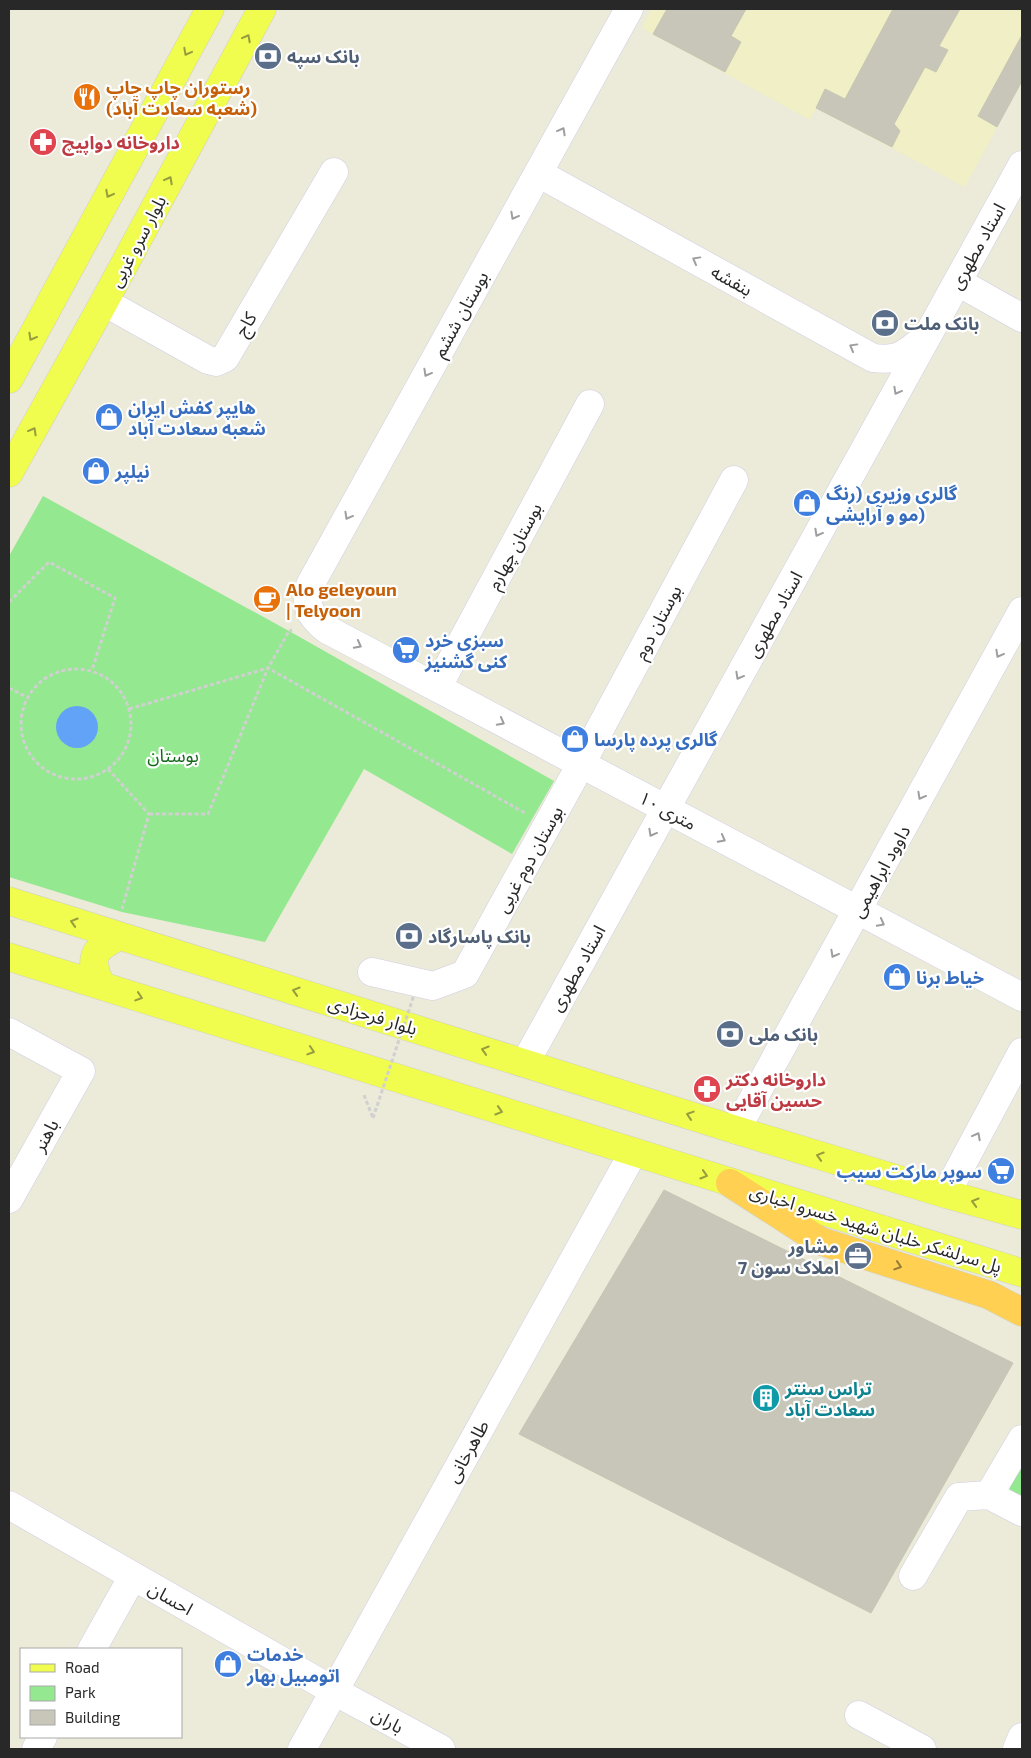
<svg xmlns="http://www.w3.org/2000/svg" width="1031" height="1758" font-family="'Exo 2','Noto Sans Arabic',sans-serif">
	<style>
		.education { fill: #f0efc6 }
		.green { fill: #93e890 }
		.water { fill: #62a3f8 }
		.building { fill: #c7c6b9; stroke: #c7c6b2 }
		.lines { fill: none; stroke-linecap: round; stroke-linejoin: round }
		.minor-casing { stroke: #d0cee3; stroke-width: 29 }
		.major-casing { stroke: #d0d0d0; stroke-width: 29 }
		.highway-casing { stroke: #d0d0d0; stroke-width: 29 }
		.path { stroke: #d0d0d0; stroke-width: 3; stroke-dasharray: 4 2.5; stroke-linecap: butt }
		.minor { stroke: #fff; stroke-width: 28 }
		.major { stroke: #f0fc4e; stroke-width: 28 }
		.highway { stroke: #ffd051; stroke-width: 28 }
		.path-bridge { stroke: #d0d0d0; stroke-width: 3; stroke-dasharray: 4 2.5; stroke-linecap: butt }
		.oneway { stroke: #969d3d }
		.oneway2 { stroke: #9e9e9e }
		.oneway3 { stroke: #947c3c }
		.labels { text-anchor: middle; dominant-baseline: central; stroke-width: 4.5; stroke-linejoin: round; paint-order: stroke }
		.service-label { font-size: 18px; font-weight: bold; fill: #4e5e75; stroke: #fff; text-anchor: start }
		.food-label { font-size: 18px; font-weight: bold; fill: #c56008; stroke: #fff; text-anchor: start }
		.health-label { font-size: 18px; font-weight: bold; fill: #be3a42; stroke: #fff; text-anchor: start }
		.street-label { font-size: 18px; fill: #282828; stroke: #fff }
		.shop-label { font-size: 18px; font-weight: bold; fill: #366cbe; stroke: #fff; text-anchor: start }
		.park-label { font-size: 18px; fill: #146a1c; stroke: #fff }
		.culture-label { font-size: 18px; font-weight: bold; fill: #0d838f; stroke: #fff; text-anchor: start }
	</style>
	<rect width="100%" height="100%" fill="#ecead9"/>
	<path class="education" d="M652,9H1022V81L965,187L816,108L810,120L642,28Z"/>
	<path class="green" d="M43,496L289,631L554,781L512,854L364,769L265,942L122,912L9,877V556Z
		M1022,1450V1499L1010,1490L1007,1481Z"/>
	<path class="water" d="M56 727a21 21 0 1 1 42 0a21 21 0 1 1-42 0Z"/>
	<path class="building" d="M667,9H746L731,36L741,42L725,72L653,34Z
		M893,9H960L939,46L948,50L936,72L925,67L894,124L900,131L892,147L816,108L825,89L845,99Z
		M1022,35V81L997,127L978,116Z
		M664,1190L1013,1363L871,1613L519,1434Z"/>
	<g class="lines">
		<defs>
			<path id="minor" d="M629,9L310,585C304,606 310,616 326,629L1022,997
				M538,173L873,358C900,361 903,355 924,339
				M958,282L1022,318
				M104,302L208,360L216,362L225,358L334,172
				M437,688L590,404
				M372,972L433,986L465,974L581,764L734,480
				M9,1032L81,1071L9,1199
				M525,1063L1022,165
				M736,1130L1022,611
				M946,1194L1022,1052
				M989,1495L1022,1439
				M989,1495L1022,1512
				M9,1505L334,1691L441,1749
				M913,1576L959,1497L989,1495
				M92,1649L133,1576
				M859,1715L922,1749
				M36,1749L43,1737
				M302,1749L633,1153
				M1017,1749L1022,1737"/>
			<path id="major" d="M9,379L210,9
				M9,473L104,302L262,9
				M9,901L736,1130L946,1194L1022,1215
				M9,957L1022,1273
				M101,985C88,957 93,950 119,936"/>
			<path id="highway" d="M730,1183L820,1241L989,1295L1022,1312"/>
		</defs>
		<use href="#minor" class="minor-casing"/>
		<use href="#major" class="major-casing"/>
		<use href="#highway" class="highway-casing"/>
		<path class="path" d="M9,602L49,562L115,598L92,670
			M21 724a55 55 0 1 1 110 0a55 55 0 1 1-110 0Z
			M9,688L27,697
			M129,709L268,668L525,813
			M108,769L149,814L122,909
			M149,814H208L268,668L289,631L292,630
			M364,1095L373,1118"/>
		<use href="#minor" class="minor"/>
		<use href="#major" class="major"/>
		<use href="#highway" class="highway"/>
		<path class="path-bridge" d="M373,1118L414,995"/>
	</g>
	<defs><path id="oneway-chevron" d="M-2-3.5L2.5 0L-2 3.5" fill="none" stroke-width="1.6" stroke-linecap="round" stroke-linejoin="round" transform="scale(1.25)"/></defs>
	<g class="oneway">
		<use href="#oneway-chevron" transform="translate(247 38) rotate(-62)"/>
		<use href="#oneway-chevron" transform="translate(187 52) rotate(118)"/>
		<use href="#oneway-chevron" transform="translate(169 180) rotate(-62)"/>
		<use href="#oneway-chevron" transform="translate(109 194) rotate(118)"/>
		<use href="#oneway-chevron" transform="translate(32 337) rotate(119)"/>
		<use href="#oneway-chevron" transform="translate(33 431) rotate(-61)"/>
		<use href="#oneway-chevron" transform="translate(74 922) rotate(-163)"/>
		<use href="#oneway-chevron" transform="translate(296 991) rotate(-163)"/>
		<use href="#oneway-chevron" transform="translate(139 997) rotate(18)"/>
		<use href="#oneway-chevron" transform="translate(485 1050) rotate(-163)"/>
		<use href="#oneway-chevron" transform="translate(311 1051) rotate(18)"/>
		<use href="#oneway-chevron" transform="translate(499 1111) rotate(17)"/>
		<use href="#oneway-chevron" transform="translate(690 1115) rotate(-162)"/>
		<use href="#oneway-chevron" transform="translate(820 1156) rotate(-163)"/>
		<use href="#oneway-chevron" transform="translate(704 1175) rotate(17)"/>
		<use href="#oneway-chevron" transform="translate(975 1202) rotate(-164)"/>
	</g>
	<g class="oneway2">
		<use href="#oneway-chevron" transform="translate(562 131) rotate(-61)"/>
		<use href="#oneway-chevron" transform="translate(514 216) rotate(119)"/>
		<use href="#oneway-chevron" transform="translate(696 260) rotate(-151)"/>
		<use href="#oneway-chevron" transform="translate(853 347) rotate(-151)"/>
		<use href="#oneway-chevron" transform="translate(427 373) rotate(119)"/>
		<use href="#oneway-chevron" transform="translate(897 391) rotate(119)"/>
		<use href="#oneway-chevron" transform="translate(348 516) rotate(119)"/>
		<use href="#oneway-chevron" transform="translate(818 533) rotate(119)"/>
		<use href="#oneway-chevron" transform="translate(358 645) rotate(28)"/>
		<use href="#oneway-chevron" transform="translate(999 654) rotate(119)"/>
		<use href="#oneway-chevron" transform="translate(739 676) rotate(119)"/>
		<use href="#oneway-chevron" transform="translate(501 722) rotate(28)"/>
		<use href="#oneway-chevron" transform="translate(921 796) rotate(119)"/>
		<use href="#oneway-chevron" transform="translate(652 833) rotate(119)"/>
		<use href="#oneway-chevron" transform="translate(722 839) rotate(28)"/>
		<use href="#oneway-chevron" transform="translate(881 923) rotate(28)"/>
		<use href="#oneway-chevron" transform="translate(834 954) rotate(119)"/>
		<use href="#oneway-chevron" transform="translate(977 1136) rotate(-62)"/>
	</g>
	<use class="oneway3" href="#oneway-chevron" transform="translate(898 1266) rotate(18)"/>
	<defs>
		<symbol id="bank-disc" viewBox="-11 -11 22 22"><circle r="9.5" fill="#5c6f8a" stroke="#fff"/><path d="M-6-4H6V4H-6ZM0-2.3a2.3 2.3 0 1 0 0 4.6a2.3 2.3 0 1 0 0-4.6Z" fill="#fff"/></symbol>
		<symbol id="restaurant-disc" viewBox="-11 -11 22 22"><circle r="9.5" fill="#e8710a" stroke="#fff"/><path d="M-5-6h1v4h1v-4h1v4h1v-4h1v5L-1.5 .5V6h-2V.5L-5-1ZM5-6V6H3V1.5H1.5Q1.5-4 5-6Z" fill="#fff"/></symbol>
		<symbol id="pharmacy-disc" viewBox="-11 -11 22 22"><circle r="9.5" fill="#e0444e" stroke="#fff"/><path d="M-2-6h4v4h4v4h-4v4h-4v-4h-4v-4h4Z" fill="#fff"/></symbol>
		<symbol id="shop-disc" viewBox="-11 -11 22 22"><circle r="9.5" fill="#3f7fe0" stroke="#fff"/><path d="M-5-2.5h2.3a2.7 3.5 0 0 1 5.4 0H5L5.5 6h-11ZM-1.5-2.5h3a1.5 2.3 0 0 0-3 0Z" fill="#fff"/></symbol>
		<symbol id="cafe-disc" viewBox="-11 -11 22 22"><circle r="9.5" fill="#e8710a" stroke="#fff"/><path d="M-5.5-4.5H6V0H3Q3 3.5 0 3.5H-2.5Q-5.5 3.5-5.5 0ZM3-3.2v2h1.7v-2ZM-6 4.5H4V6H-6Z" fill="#fff"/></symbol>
		<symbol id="supermarket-disc" viewBox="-11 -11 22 22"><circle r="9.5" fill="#3f7fe0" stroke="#fff"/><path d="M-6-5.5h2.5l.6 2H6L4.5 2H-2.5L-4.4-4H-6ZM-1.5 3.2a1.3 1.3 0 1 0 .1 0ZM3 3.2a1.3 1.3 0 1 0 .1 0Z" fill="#fff"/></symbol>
		<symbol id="office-disc" viewBox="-11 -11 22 22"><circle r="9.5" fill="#5c6f8a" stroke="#fff"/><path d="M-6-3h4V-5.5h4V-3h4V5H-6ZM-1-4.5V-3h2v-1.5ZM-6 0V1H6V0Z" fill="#fff"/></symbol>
		<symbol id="building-disc" viewBox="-11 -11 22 22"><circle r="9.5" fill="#0f9aa8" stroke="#fff"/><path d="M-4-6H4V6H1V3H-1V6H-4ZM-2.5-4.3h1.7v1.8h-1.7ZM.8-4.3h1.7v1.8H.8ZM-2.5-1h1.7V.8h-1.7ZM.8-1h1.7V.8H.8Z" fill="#fff"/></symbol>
	</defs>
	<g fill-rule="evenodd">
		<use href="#bank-disc" x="252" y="40" width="32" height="32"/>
		<use href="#restaurant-disc" x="71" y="81" width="32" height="32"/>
		<use href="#pharmacy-disc" x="27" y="126" width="32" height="32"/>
		<use href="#bank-disc" x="869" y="307" width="32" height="32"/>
		<use href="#shop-disc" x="93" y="401" width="32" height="32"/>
		<use href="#shop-disc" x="80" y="455" width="32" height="32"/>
		<use href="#shop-disc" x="791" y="487" width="32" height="32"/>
		<use href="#cafe-disc" x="251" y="583" width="32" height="32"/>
		<use href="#supermarket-disc" x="390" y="634" width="32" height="32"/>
		<use href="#shop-disc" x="559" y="723" width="32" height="32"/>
		<use href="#bank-disc" x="393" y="920" width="32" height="32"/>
		<use href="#shop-disc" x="881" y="961" width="32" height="32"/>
		<use href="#bank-disc" x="714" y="1018" width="32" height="32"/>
		<use href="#pharmacy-disc" x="691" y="1073" width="32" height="32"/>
		<use href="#supermarket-disc" x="985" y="1155" width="32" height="32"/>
		<use href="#office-disc" x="842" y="1240" width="32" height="32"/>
		<use href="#building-disc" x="750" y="1382" width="32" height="32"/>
		<use href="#shop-disc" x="212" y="1648" width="32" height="32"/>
	</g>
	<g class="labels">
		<g class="service-label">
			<text x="287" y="56">بانک سپه</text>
			<text x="904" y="323">بانک ملت</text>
			<text x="428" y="936">بانک پاسارگاد</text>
			<text x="749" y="1034">بانک ملی</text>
			<text x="839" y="1246" text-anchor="end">مشاور<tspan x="839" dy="21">املاک سون 7</tspan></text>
		</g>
		<g class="food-label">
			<text x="106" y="87">رستوران چاپ چاپ<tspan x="106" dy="21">(شعبه سعادت آباد)</tspan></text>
			<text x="286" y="589">Alo geleyoun<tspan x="286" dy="21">| Telyoon</tspan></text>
		</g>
		<g class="health-label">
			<text x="62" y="142">داروخانه دواپیچ</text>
			<text x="726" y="1079">داروخانه دکتر<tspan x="726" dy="21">حسین آقایی</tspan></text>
		</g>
		<g class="street-label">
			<text transform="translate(137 241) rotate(-62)">بلوار سرو غربی</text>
			<text transform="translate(977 246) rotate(-61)">استاد مطهری</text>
			<text transform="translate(732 280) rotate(29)">بنفشه</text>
			<text transform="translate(460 314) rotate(-61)">بوستان ششم</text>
			<text transform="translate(245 324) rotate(-60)">کاج</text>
			<text transform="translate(514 546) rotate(-62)">بوستان چهارم</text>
			<text transform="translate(774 614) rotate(-61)">استاد مطهری</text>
			<text transform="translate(657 622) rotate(-62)">بوستان دوم</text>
			<text transform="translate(668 810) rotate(28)">۱۰ متری</text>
			<text transform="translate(529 859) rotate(-61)">بوستان دوم غربی</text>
			<text transform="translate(880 871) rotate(-61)">داوود ابراهیمی</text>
			<text transform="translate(577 968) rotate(-61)">استاد مطهری</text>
			<text transform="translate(373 1015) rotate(17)">بلوار فرحزادی</text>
			<text transform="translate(45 1135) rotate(-61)">باهنر</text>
			<text transform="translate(876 1228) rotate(17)">پل سرلشکر خلبان شهید خسرو اخباری</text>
			<text transform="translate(467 1451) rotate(-61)">طاهرخانی</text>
			<text transform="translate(171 1598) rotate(30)">احسان</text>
			<text transform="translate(388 1720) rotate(29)">باران</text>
		</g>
		<g class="shop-label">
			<text x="128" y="407">هایپر کفش ایران<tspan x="128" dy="21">شعبه سعادت آباد</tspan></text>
			<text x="115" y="471">نیلپر</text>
			<text x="826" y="493">گالری وزیری (رنگ<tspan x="826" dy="21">مو و آرایشی)</tspan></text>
			<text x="425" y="640">سبزی خرد<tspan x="425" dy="21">کنی گشنیز</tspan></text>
			<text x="594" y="739">گالری پرده پارسا</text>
			<text x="916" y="977">خیاط برنا</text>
			<text x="982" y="1171" text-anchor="end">سوپر مارکت سیب</text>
			<text x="247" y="1654">خدمات<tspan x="247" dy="21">اتومبیل بهار</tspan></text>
		</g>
		<g class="park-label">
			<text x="173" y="755">بوستان</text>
		</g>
		<g class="culture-label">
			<text x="785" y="1388">تراس سنتر<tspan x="785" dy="21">سعادت آباد</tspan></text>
		</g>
	</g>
	<rect width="1031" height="1758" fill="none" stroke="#282828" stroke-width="20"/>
	<rect x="20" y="1648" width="162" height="90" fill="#ffffff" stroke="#a9a9a9"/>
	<rect x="30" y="1664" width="25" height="8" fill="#f0fc4e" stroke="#a9a9a9"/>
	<text x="65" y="1673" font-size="15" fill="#282828">Road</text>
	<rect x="30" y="1686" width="25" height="15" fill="#93e890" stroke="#a9a9a9"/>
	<text x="65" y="1698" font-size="15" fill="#282828">Park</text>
	<rect x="30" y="1710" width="25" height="15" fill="#c7c6b9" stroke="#a9a9a9"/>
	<text x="65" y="1723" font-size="15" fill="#282828">Building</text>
</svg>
